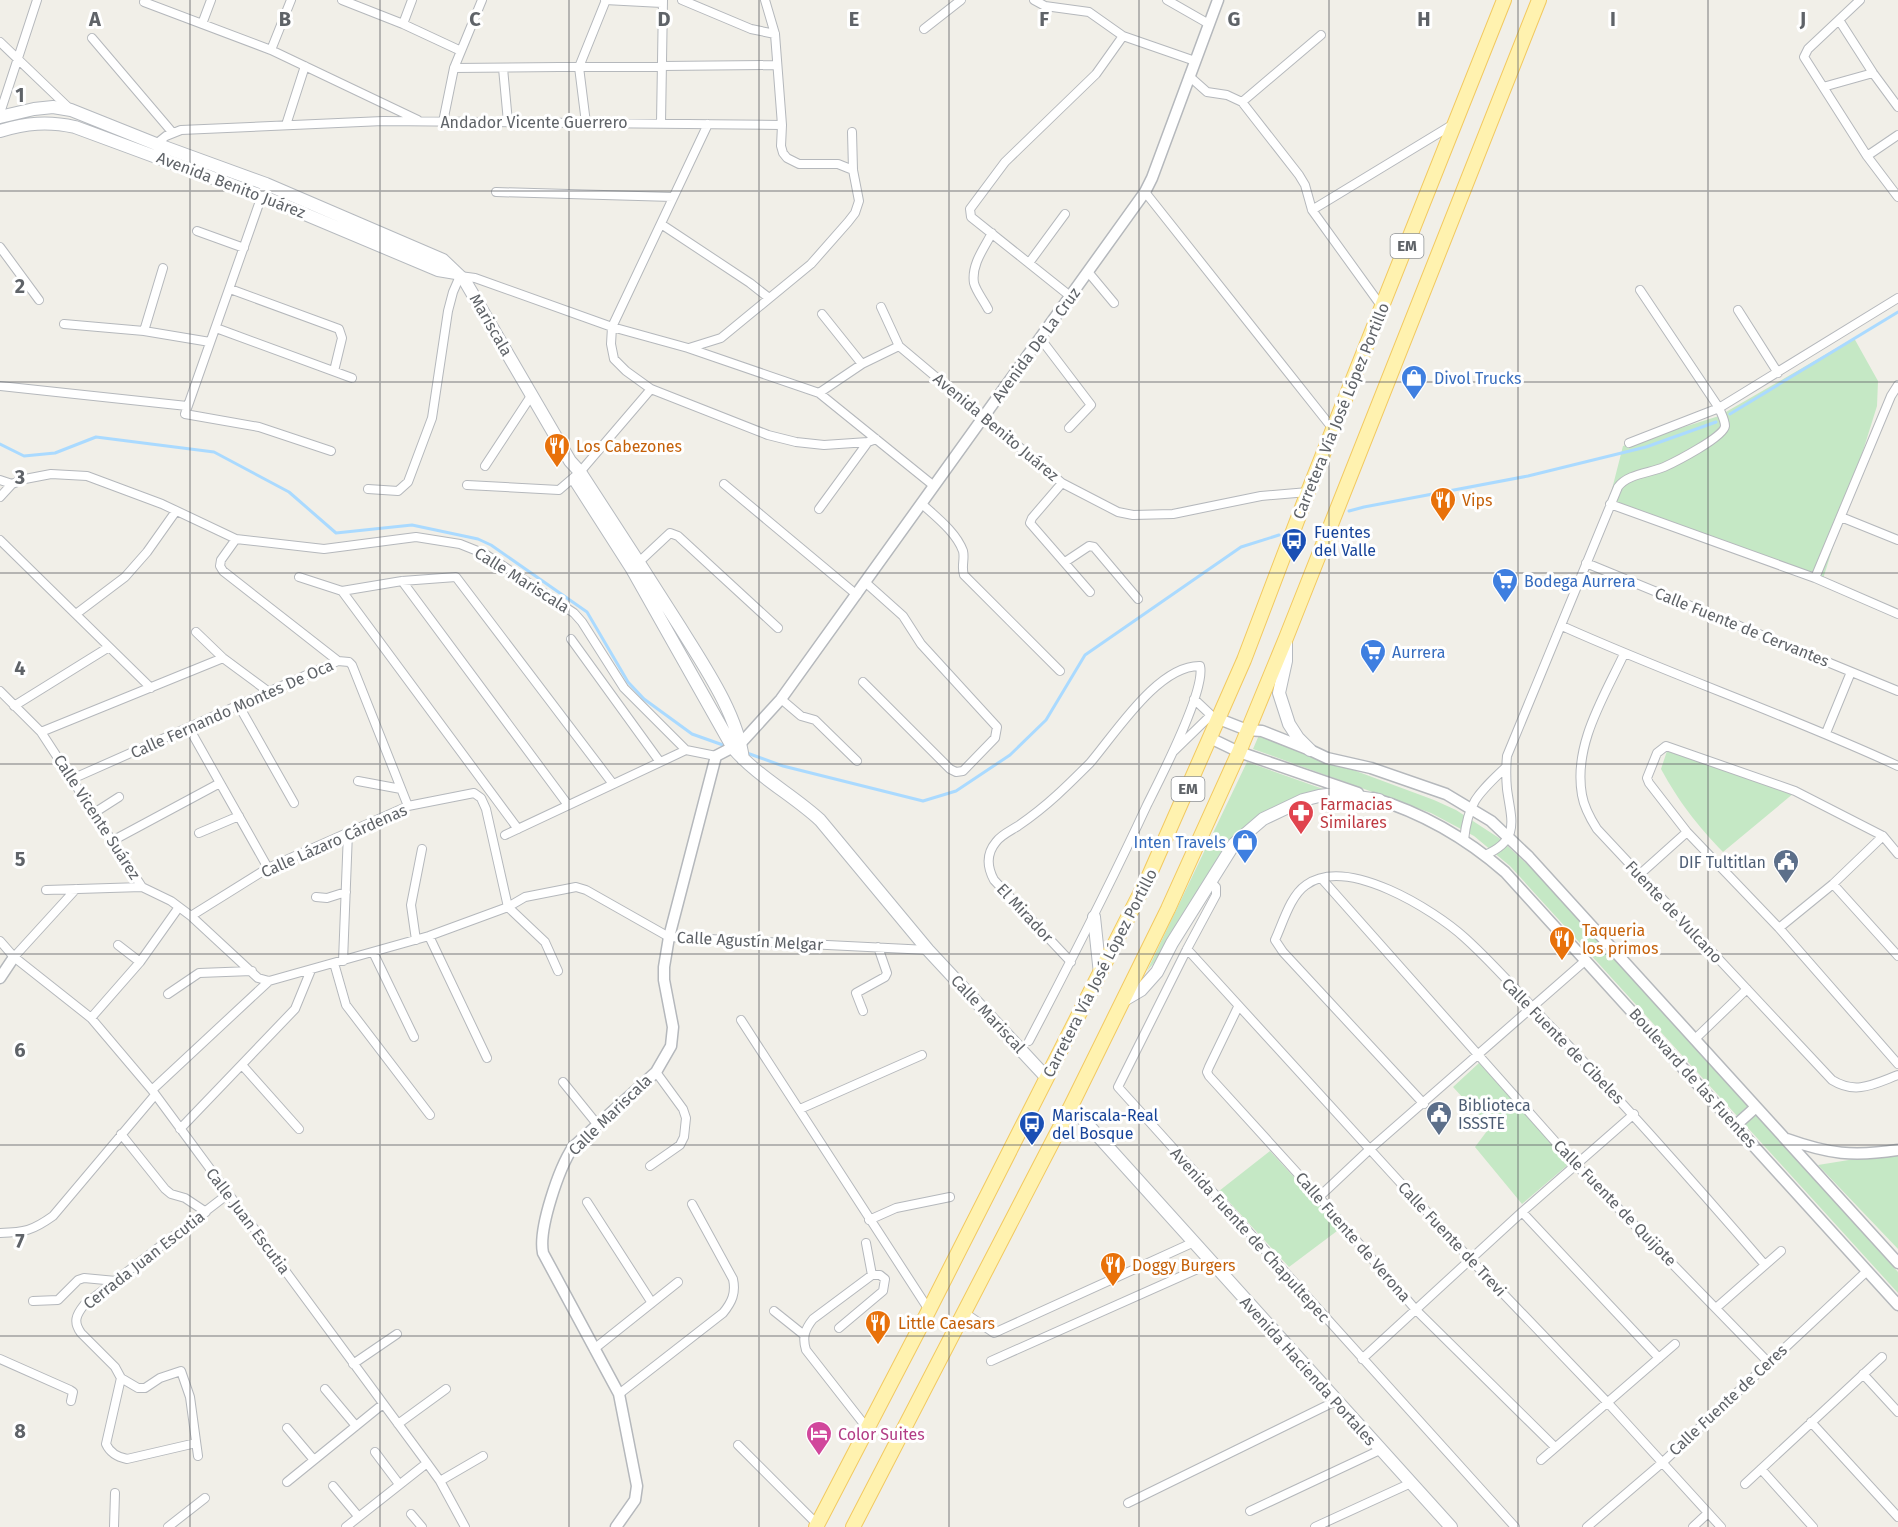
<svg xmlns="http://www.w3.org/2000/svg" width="1898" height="1527" font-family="'Fira Sans',sans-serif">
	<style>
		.green { fill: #c5e8c5 }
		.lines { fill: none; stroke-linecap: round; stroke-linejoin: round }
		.stream { stroke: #aadaff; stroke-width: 3 }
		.minor-casing { stroke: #b5b8bc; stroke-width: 10 }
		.tertiary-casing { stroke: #b5b8bc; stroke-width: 13 }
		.secondary-casing { stroke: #b6babf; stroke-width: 14 }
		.primary-casing { stroke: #f2c960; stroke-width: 16 }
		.minor { stroke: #fff; stroke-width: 8 }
		.tertiary { stroke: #fff; stroke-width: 10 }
		.secondary { stroke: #fff; stroke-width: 12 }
		.primary { stroke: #fff2af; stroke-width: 14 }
		.grid { fill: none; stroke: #5f6368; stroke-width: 1.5; stroke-opacity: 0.55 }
		.labels { text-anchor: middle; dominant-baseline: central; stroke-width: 6; stroke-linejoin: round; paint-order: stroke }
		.shield { fill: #fff; stroke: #8f9295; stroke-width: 1.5 }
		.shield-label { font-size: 15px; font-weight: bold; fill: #5f6368 }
		.street-label { font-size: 16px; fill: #5f6368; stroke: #fff }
		.shop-label { font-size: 16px; fill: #366cbe; stroke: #fff; text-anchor: start }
		.food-label { font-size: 16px; fill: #c56008; stroke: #fff; text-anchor: start }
		.transit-label { font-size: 16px; fill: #164399; stroke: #fff; text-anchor: start }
		.health-label { font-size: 16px; fill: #be3a42; stroke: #fff; text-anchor: start }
		.service-label { font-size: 16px; fill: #4e5e75; stroke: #fff; text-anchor: end }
		.hotel-label { font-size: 16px; fill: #b23c85; stroke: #fff; text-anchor: start }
		.grid-label { font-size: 20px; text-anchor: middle; font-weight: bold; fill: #5f6368; stroke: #fff; stroke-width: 6; stroke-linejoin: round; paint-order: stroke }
	</style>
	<rect width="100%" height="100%" fill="#f1efe8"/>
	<path class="green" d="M1854,338L1878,381L1877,406L1822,582L1609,501L1623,446L1719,416Z
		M1259,735L1434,800L1456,810L1499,838L1544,880L1898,1272V1293L1510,866L1474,836L1431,813L1253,749Z
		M1667,751L1794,793L1723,852C1697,825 1679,802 1661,769Z
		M1247,762L1326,790L1283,806L1207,877L1161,955L1147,971Z
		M1479,1063L1570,1163L1522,1204L1475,1147L1490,1127L1453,1087Z
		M1270,1151L1341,1228L1289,1267L1219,1191Z
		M1898,1152V1249L1818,1165Z"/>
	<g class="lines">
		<path class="stream" d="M1730,414L1898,312
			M0,444L24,456L55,453L96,437L214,452L289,492L336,533L412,525L478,539L491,545L587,612L628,682L644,699L692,734L723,745
			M1349,511L1364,507L1528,476L1646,447L1716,422
			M747,753L783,766L923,801L956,791L1010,755L1046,720L1085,655L1241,547L1279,535"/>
		<defs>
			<path id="minor" d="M342,0L403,24L461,51
				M605,0L662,3
				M682,0L751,29L775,34
				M765,0L775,34L782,125L781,146L783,153L787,158L799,164H838L853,170
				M1034,0L1045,6L1089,12L1123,36L1195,61
				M1167,0L1209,24
				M1860,0L1808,49L1804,57L1867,156L1898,197
				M144,2L271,50L418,120
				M1839,20L1873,73L1898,107
				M202,24L211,0
				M403,24L412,0
				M924,29L961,0
				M92,38L172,132
				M0,42L71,110
				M271,50L291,0
				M454,68L776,65
				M503,68L508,122
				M1189,76L1207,92L1227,95L1242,102L1299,175L1305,185L1312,210L1382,307
				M1823,87L1873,73
				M1242,102L1321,35
				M0,113L37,0
				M443,122L454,68L482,0
				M586,123L579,67L606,0
				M661,123L663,0
				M708,124L612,327L611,344L614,359L626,371L651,389L768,435L796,442L824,445L868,442L876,439
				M286,125L305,66
				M156,144L166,136L181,130L383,121L782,125
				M1867,156L1898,135
				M266,184L185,414L259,427L331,451
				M496,192L673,197
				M1145,192L1333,429
				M1312,210L1452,125
				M661,224L750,283L769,298
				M197,231L244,248
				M0,247L39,300
				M1029,263L1065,214
				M1089,273L1114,303
				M230,289L339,329L342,338L334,371
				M1070,296L971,217L970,209L1005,162L1096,74L1123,36
				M881,307L899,346L1062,483L1118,512L1133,515L1173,514L1261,496L1308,492
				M988,309C984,301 976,291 974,283C971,265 984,248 992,233
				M1738,310L1778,373
				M822,314L862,364
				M64,324L144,331L210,342
				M216,328L352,378
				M144,331L163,268
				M1040,338L1091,405L1069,428
				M689,348L721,338L811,264L848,222L855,213L859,201L853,170L852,132
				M0,386L187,406
				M819,393L862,364L899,346
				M1629,443L1719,408L1898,298
				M485,466L531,396
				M0,480L12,484
				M1062,483L1032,518L1030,523L1090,592
				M724,484L857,595
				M467,485L559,490L580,472L651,389
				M368,489L398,491L408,482L432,418L448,311L453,292L460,276L475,278L612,327L688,348L819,393L934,486
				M0,497L12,484L25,479L51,474L87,476L162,504L236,539L324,549L416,537L460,544L485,554L574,613L582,622L624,688L686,750L716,756
				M922,504C936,517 956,532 963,551C965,559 961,567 964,575L1060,671
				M1610,504L1815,578L1898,614
				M819,509L868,442
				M1841,517L1898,540
				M236,539L221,560L220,566L223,571L338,661
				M0,540L151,688
				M639,562L670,533L678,536L778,628
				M1065,562L1089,546L1094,547L1138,599
				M1586,563L1898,691
				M299,577L342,591L518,829
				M1815,578L1891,396L1898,385
				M402,581L568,805
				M342,591L402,581L456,577L613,784
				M76,614L125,577L147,552L176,511
				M1562,626C1673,676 1788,715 1898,766
				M196,632L223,658L269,692
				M571,639L660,762
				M1624,654C1604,697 1573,745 1582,795C1584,807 1590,818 1597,829L1832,1080C1856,1095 1874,1084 1898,1075
				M863,682L950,769L956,772L963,771L995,738L997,727L921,644L903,616L865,582
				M0,691L41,732L142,887L171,901L191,916L258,978L269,981L429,936L508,907L525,897L576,887L586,890L669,937L928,950
				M781,699L801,716L815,720L857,761
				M1194,699L1213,717
				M14,706L109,647
				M239,706L294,803
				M189,728L268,868
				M41,732L223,658
				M1826,733L1851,672
				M1174,751L1210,716
				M72,779L338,661L349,662L352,665L408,806
				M358,781L401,789
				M94,813L119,797
				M199,833L239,816
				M505,835L686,750
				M1464,840C1468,801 1479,793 1506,767
				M112,841L220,783
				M1898,854L1883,836L1795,791L1666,746L1657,753L1647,778L1649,783L1687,832L1779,928L1898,1064
				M1485,855C1521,840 1511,819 1507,789C1506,778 1506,767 1507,756L1618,487C1627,474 1650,473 1664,467C1675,462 1724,437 1725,426C1725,420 1721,413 1719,408L1640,290
				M1639,875L1687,832
				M1322,879L1576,1165L1768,1362
				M1210,881L1216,887V895L1187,949L1118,1087L1515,1527
				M1833,884L1898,956
				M46,890L142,887
				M316,897L327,898L346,892
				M508,907L545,942L558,971
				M191,916L268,868L408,806L474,793L481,798L486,809L508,907
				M1779,928L1833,884L1883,836
				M429,936L487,1058
				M416,940L411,905L422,849
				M0,941L14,957L91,1018L152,1090L427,1463L440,1481L465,1527
				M118,945L140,962
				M1187,949L1470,1259L1608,1403L1721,1527
				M373,952L414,1037
				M14,957L76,889
				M343,961L348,832
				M334,963L346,1005L430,1115
				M168,994L199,973L252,971
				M1238,1007L1209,1067L1207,1072L1209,1076L1319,1197L1416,1310L1555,1447
				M863,1011L856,993L885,977L887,973L878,947
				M91,1018L140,962L179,907
				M741,1020L929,1310
				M1695,1039L1747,989
				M1029,1041C1070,963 1110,885 1147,805C1160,779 1206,690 1200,666C1158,665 1115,734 1090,763C1079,774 1068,785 1057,795C1045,806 1031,817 1018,826C1010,831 1001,835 996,842C986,854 987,867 994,880L1071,962
				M242,1065L299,1129
				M563,1082L597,1124
				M152,1090L269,981
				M1424,1104L1283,952L1275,940C1283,923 1290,896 1306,885C1347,855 1434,910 1465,938C1496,966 1524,999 1553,1029C1626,1106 1696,1185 1765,1265
				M800,1109L922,1055
				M180,1129L295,1009L311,970
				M121,1134L165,1189L171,1194L185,1198L206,1212
				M650,1166L680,1145L684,1137L686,1118L683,1109L656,1072
				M1319,1197L1370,1149L1586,960
				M587,1202L652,1303
				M1522,1212L1659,1358
				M869,1220L896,1208L950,1197
				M0,1233C25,1232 32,1231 53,1216L155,1095
				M866,1243L872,1275
				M33,1301L58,1300L78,1280L84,1278L116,1281
				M1716,1308L1781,1251
				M774,1311L804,1335
				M965,1313L994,1333L1192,1243
				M839,1328L883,1291L885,1279L880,1275H872L813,1319C805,1329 802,1337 806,1350L867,1428
				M594,1349L678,1282
				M0,1359L70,1390L73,1392L71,1401
				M1362,1359L1522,1212L1634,1114
				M991,1361L1211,1263
				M353,1364L397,1334
				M1863,1374L1898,1412
				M121,1378L106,1444C110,1453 117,1457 127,1459L196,1443
				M325,1389L356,1426
				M619,1394L723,1313C732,1302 736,1293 733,1279L692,1204
				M1811,1422L1898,1517
				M398,1424L446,1389
				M287,1428L314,1460
				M738,1445L817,1524
				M375,1452L399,1484
				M198,1456L190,1397L181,1371L160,1378L145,1388H138L121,1378L115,1367L81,1333C73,1322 76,1315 84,1305L228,1194
				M1541,1460L1675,1344
				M1761,1469L1813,1527
				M440,1481L483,1456
				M287,1482L383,1404
				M1745,1484L1882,1357
				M333,1486L358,1516
				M1128,1503L1336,1401
				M1250,1511L1380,1450
				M411,1514L422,1527
				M114,1527L115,1493
				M168,1527L205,1498
				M346,1527L427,1463
				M1315,1527L1411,1483
				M1587,1527L1663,1462L1867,1271
				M1693,1527L1708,1513"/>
			<path id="tertiary" d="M1219,719L1247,730L1262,731L1310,750L1327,758L1371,768L1446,794L1491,821L1529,857L1898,1263
				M1210,738L1239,752L1358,793
				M1373,798C1423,813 1466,838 1505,872L1898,1305
				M0,978L14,957
				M1736,1125L1756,1107
				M1787,1139C1829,1154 1853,1157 1898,1150
				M616,1527L635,1500L637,1486L619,1394L543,1253C538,1229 559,1168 573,1147L656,1072L671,1046L673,1027L664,980V967L669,937L716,756L741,743L781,699L1145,192L1152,178L1218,0"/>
			<path id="secondary" d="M0,117L34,109L53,107L71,110L156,144L266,184L443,260L465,281L570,461L580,472C614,524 647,575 680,627C704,666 737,713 743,759
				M0,131C26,123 48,121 75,127L262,196L438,270L456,273
				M575,480L632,569L733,748C758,777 793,795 820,820L928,950L1047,1078
				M1286,642V661L1279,693L1289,724L1298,738L1310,750
				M1094,917L1100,974
				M1124,1000L1141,990L1157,972L1172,943L1234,844L1263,819L1303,800L1319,796L1335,794L1379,800
				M1071,1106L1451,1527"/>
			<path id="primary" d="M816,1527L929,1310L1148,878L1244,660L1308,492L1504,0
				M853,1527L1071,1106L1168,909L1239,752L1286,638L1539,0"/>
		</defs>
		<use href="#minor" class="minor-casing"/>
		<use href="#tertiary" class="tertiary-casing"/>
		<use href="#secondary" class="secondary-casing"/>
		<use href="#primary" class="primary-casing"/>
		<use href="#minor" class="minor"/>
		<use href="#tertiary" class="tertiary"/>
		<use href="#secondary" class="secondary"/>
		<use href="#primary" class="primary"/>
	</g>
	<path class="grid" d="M190,0V1527M380,0V1527M569,0V1527M759,0V1527M949,0V1527M1139,0V1527M1329,0V1527M1518,0V1527M1708,0V1527M0,191H1898M0,382H1898M0,573H1898M0,764H1898M0,954H1898M0,1145H1898M0,1336H1898"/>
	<defs>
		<symbol id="shop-pin" viewBox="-11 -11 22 30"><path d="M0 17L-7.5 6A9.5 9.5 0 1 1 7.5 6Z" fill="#3f7fe0" stroke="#fff"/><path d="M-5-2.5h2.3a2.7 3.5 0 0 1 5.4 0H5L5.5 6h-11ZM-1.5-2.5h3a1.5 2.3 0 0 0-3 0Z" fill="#fff"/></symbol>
		<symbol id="restaurant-pin" viewBox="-11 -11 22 30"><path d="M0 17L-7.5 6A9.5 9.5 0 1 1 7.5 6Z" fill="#e8710a" stroke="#fff"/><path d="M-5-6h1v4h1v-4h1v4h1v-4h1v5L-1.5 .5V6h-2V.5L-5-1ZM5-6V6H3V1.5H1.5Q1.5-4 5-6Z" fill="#fff"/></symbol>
		<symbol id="bus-pin" viewBox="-11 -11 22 30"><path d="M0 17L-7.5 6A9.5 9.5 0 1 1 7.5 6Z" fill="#1a4fb4" stroke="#fff"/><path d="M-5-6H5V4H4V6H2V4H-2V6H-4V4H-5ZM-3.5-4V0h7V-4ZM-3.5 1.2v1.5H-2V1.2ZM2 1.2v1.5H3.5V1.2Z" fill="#fff"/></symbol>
		<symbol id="supermarket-pin" viewBox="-11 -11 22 30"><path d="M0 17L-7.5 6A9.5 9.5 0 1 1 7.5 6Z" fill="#3f7fe0" stroke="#fff"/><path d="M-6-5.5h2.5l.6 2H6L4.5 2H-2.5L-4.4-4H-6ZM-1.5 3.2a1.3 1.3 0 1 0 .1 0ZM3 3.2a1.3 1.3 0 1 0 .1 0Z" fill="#fff"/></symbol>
		<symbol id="pharmacy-pin" viewBox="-11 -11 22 30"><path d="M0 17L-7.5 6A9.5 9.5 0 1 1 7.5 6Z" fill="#e0444e" stroke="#fff"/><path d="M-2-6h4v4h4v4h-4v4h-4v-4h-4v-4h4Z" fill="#fff"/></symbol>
		<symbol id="civic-pin" viewBox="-11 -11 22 30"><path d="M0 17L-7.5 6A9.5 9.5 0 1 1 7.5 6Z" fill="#5c6f8a" stroke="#fff"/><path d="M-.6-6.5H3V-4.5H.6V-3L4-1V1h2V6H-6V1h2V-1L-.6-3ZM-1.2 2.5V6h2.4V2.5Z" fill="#fff"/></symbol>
		<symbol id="hotel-pin" viewBox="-11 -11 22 30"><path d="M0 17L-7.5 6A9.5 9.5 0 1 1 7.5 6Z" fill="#d1479c" stroke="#fff"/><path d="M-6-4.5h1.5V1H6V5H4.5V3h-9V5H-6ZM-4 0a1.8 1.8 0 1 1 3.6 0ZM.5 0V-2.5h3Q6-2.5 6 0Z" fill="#fff"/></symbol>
	</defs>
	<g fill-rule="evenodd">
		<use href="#shop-pin" x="1399" y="363" width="30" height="40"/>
		<use href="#restaurant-pin" x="542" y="431" width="30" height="40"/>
		<use href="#restaurant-pin" x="1428" y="485" width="30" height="40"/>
		<use href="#bus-pin" x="1279" y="526" width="30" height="40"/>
		<use href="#supermarket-pin" x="1490" y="566" width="30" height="40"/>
		<use href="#supermarket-pin" x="1358" y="637" width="30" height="40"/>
		<use href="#pharmacy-pin" x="1286" y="798" width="30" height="40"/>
		<use href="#shop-pin" x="1230" y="827" width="30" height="40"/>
		<use href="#civic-pin" x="1771" y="847" width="30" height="40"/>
		<use href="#restaurant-pin" x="1547" y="924" width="30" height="40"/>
		<use href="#civic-pin" x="1424" y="1099" width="30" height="40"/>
		<use href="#bus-pin" x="1017" y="1109" width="30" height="40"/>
		<use href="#restaurant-pin" x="1098" y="1250" width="30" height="40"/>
		<use href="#restaurant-pin" x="863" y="1308" width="30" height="40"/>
		<use href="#hotel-pin" x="804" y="1419" width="30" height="40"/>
	</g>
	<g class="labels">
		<g class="shield">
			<rect x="1390.5" y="234" width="33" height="24" rx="4.5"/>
			<rect x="1171.5" y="777" width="33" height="24" rx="4.5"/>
		</g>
		<g class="shield-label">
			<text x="1407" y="246">EM</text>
			<text x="1188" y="789">EM</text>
		</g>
		<g class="street-label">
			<text x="534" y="122">Andador Vicente Guerrero</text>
			<text transform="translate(231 185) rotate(21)">Avenida Benito Juárez</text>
			<text transform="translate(491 325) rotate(60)">Mariscala</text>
			<text transform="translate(1036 345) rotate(-54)">Avenida De La Cruz</text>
			<text transform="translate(1341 411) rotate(-68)">Carretera Vía José López Portillo</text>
			<text transform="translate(996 427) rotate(40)">Avenida Benito Juárez</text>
			<text transform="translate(522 580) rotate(32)">Calle Mariscala</text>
			<text transform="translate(1742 627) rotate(22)">Calle Fuente de Cervantes</text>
			<text transform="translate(232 709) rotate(-24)">Calle Fernando Montes De Oca</text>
			<text transform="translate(97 817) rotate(57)">Calle Vicente Suárez</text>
			<text transform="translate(334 841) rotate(-24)">Calle Lázaro Cárdenas</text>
			<text transform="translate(1674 912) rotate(47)">Fuente de Vulcano</text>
			<text transform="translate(1025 913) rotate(47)">El Mirador</text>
			<text transform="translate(750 941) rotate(3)">Calle Agustín Melgar</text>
			<text transform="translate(1100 973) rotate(-63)">Carretera Vía José López Portillo</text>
			<text transform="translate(988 1014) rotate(47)">Calle Mariscal</text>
			<text transform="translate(1563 1041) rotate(46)">Calle Fuente de Cibeles</text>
			<text transform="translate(1693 1078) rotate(48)">Boulevard de las Fuentes</text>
			<text transform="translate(610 1115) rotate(-44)">Calle Mariscala</text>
			<text transform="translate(1615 1203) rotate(46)">Calle Fuente de Quijote</text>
			<text transform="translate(248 1221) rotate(53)">Calle Juan Escutia</text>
			<text transform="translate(1250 1235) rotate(48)">Avenida Fuente de Chapultepec</text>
			<text transform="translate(1353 1237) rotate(49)">Calle Fuente de Verona</text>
			<text transform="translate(1452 1239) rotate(47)">Calle Fuente de Trevi</text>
			<text transform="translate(144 1260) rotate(-38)">Cerrada Juan Escutia</text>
			<text transform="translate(1308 1371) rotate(48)">Avenida Hacienda Portales</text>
			<text transform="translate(1728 1400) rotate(-43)">Calle Fuente de Ceres</text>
		</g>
		<g class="shop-label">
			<text x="1434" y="378">Divol Trucks</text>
			<text x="1524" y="581">Bodega Aurrera</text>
			<text x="1392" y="652">Aurrera</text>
			<text x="1226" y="842" text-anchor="end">Inten Travels</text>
		</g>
		<g class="food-label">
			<text x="576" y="446">Los Cabezones</text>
			<text x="1462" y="500">Vips</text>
			<text x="1582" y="930">Taqueria<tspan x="1582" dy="18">los primos</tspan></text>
			<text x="1132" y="1265">Doggy Burgers</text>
			<text x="898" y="1323">Little Caesars</text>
		</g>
		<g class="transit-label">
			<text x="1314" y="532">Fuentes<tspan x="1314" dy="18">del Valle</tspan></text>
			<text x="1052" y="1115">Mariscala-Real<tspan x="1052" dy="18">del Bosque</tspan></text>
		</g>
		<g class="health-label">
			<text x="1320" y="804">Farmacias<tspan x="1320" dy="18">Similares</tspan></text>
		</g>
		<g class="service-label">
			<text x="1766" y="862">DIF Tultitlan</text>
			<text x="1458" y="1105" text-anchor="start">Biblioteca<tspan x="1458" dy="18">ISSSTE</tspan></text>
		</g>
		<g class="hotel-label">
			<text x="838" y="1434">Color Suites</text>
		</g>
	</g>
	<g class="grid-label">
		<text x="95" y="26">A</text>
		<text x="285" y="26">B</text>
		<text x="475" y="26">C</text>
		<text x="664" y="26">D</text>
		<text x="854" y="26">E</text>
		<text x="1044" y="26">F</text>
		<text x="1234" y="26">G</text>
		<text x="1424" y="26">H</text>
		<text x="1613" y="26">I</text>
		<text x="1803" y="26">J</text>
		<text x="20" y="102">1</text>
		<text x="20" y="293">2</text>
		<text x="20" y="484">3</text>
		<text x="20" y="675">4</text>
		<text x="20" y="866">5</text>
		<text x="20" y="1057">6</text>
		<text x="20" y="1248">7</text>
		<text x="20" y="1438">8</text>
	</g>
</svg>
